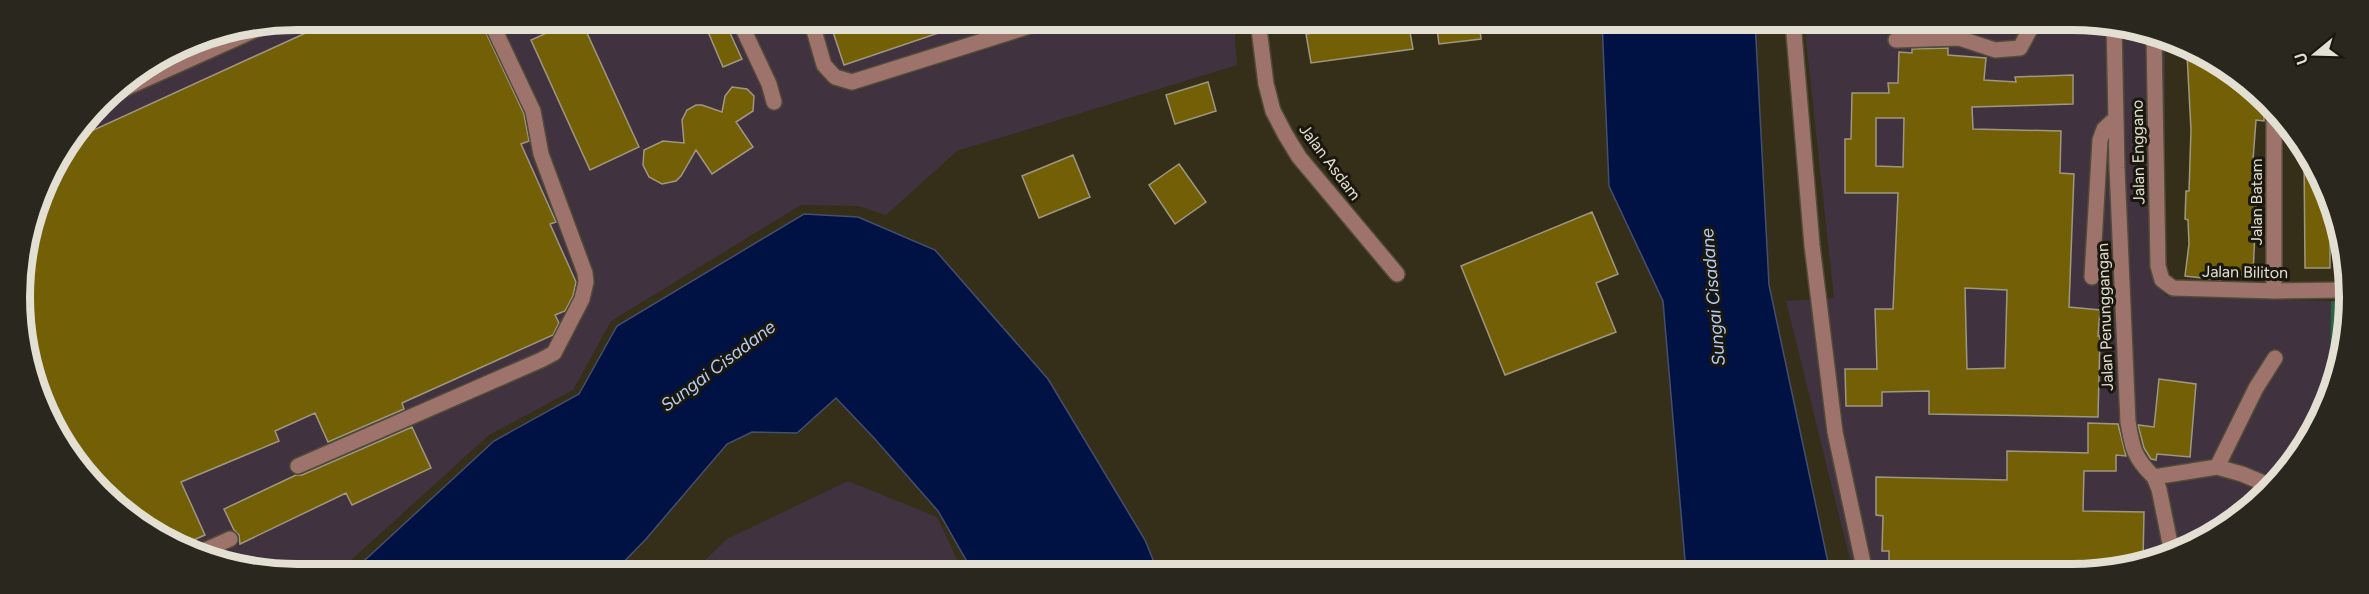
<svg xmlns="http://www.w3.org/2000/svg" width="2369" height="594" font-family="Figtree,sans-serif">
	<style>
		.industrial { fill: #40323f }
		.green { fill: #2b6444 }
		.water { fill: #001143; stroke: #444f6e; stroke-width: 1.5 }
		.building { fill: #735f06; stroke: #9f9880; stroke-width: 1.5; fill-rule: evenodd }
		.lines { fill: none; stroke-linecap: round; stroke-linejoin: round }
		.minor-casing { stroke: #514b37; stroke-width: 18 }
		.minor { stroke: #9d736b; stroke-width: 15 }
		.labels { text-anchor: middle; dominant-baseline: central; stroke-width: 6; stroke-linejoin: round; paint-order: stroke }
		.street-label { font-size: 16px; fill: #e3dfd2; stroke: #1a170e }
		.water-label { font-size: 18px; font-style: italic; fill: #b6ccf4; stroke: #1a170e }
		.rim { fill: none; stroke: #e3dfd2; stroke-width: 8 }
	</style>
	<rect width="100%" height="100%" fill="#352f1a"/>
	<path class="industrial" d="M297,20L1234,21L1237,65L957,151L886,215L858,206L801,205L611,321L573,390L489,435L338,572H260L158,537L77,466L29,369L20,279L48,174L114,89L191,40Z
		M1804,22H2109L2165,41V296L2331,301L2330,391L2321,420L2268,493L2194,546L2108,572H1853L1786,301L1834,298Z
		M848,481L937,517L963,572H693L727,539Z"/>
	<path class="green" d="M2331,301L2345,302L2347,334L2330,391Z"/>
	<path class="water" d="M1602,21H1755L1769,285L1830,572H1686L1663,301L1609,186Z
		M804,214L858,217L935,250L1048,379L1145,540L1158,572H973L938,511L874,438L836,398L797,433L752,432L727,444L646,539L614,572H352L494,441L579,394L617,326Z"/>
	<path class="building" d="M334,20H480L524,114L529,141L521,144L556,222L550,224L576,282L573,296L565,311L555,315L559,323L553,335L402,403L404,409L328,442L315,413L275,431L279,441L181,482L205,535L182,545L158,537L77,466L29,369L20,279L48,174L76,138Z
		M575,20H581L639,147L590,170L531,40Z
		M703,20H724L742,59L723,67Z
		M829,20H968V23L844,65Z
		M1396,21H1408L1413,49L1311,63L1306,34Z
		M1436,21H1479L1481,39L1439,44Z
		M1913,22H1949V29L1913,30Z
		M1948,48V55L1986,58L1984,80L2016,82L2015,77L2073,75V104L1972,107L1973,129L2061,131L2060,173L2074,174L2069,307L2100,310L2098,336H2100L2098,417L1929,414V391L1882,392V406H1846L1845,369H1877L1875,309H1893L1898,193H1845V139H1851L1852,93H1889L1888,83H1898L1899,52L1912,53V49ZM1876,118H1904L1903,167L1876,166ZM1965,288L2007,290L2005,368L1967,369Z
		M2187,54H2202L2211,57L2264,104V121L2256,120L2253,160L2256,208L2253,275L2221,274L2220,280L2185,276L2189,244L2188,220L2185,219L2186,191H2189L2191,130Z
		M1208,82L1216,111L1175,124L1166,95Z
		M732,87L747,89L754,96L753,111L736,122L753,147L712,174L696,150L681,176L676,181L662,184L649,177L643,165L644,150L663,141L684,143L682,120L687,110L696,105H702L722,112L725,96Z
		M2304,153L2330,204V268H2305Z
		M1073,155L1090,197L1039,218L1022,176Z
		M1179,164L1206,202L1175,224L1149,185Z
		M1592,212L1618,274L1596,283L1616,332L1505,375L1461,266Z
		M2159,379L2196,384L2190,457L2157,454L2156,460L2151,459L2144,448L2138,425L2154,427Z
		M2088,423L2118,424L2126,456L2116,455V471H2084L2083,511L2144,512L2143,562L2108,572H1889V551H1882L1883,516L1876,515V477L2007,480V451L2088,453Z
		M412,427L431,468L352,505L346,493L240,544L239,535L234,530L224,509L296,475H302Z"/>
	<g class="lines">
		<defs>
			<path id="minor" d="M739,20L769,84L774,102
				M811,20L824,65L835,77L852,82L1046,21
				M1258,21L1266,84L1273,111L1285,134L1299,157L1397,274
				M1793,22L1812,245L1835,432L1865,572
				M2114,24L2117,168L2128,422C2132,447 2134,458 2154,477L2217,467L2242,474L2273,487
				M2154,37L2158,266L2162,280L2173,288L2274,291L2344,290
				M1896,40L1959,38L1995,50L2020,48L2034,22
				M108,96L264,26
				M2274,113V291
				M2092,277L2100,140L2104,129L2116,118
				M298,466L541,360L554,353L582,299L586,282L585,273L541,154L533,111L490,20
				M2217,467L2256,388L2275,358
				M2154,477L2159,489L2172,553
				M201,552L230,539"/>
		</defs>
		<use href="#minor" class="minor-casing"/>
		<use href="#minor" class="minor"/>
	</g>
	<g class="labels">
		<g class="street-label">
			<text transform="translate(2138 152) rotate(-91)">Jalan Enggano</text>
			<text transform="translate(1330 162) rotate(53)">Jalan Asdam</text>
			<text transform="translate(2256 202) rotate(-90)">Jalan Batam</text>
			<text transform="translate(2245 272) rotate(1)">Jalan Biliton</text>
			<text transform="translate(2105 317) rotate(-92)">Jalan Penunggangan</text>
		</g>
		<g class="water-label">
			<text transform="translate(1713 297) rotate(-95)">Sungai Cisadane</text>
			<text transform="translate(718 366) rotate(-37)">Sungai Cisadane</text>
		</g>
	</g>
	<path d="M0 0H2369V594H0ZM297 30H2072A267 267 0 0 1 2339 297V297A267 267 0 0 1 2072 564H297A267 267 0 0 1 30 297V297A267 267 0 0 1 297 30Z" fill="#2a271e" fill-rule="evenodd"/>
	<path class="rim" d="M297 30H2072A267 267 0 0 1 2339 297V297A267 267 0 0 1 2072 564H297A267 267 0 0 1 30 297V297A267 267 0 0 1 297 30Z"/>
	<g transform="translate(2315 54) rotate(251)" stroke="#1a170e" stroke-width="4.5" paint-order="stroke">
	<path d="M0-4.5L10 22L0 15L-10 22Z" fill="#e3dfd2"/>
	<text y="-9" font-size="16" font-weight="bold" text-anchor="middle" fill="#e3dfd2">U</text>
	</g>
</svg>
